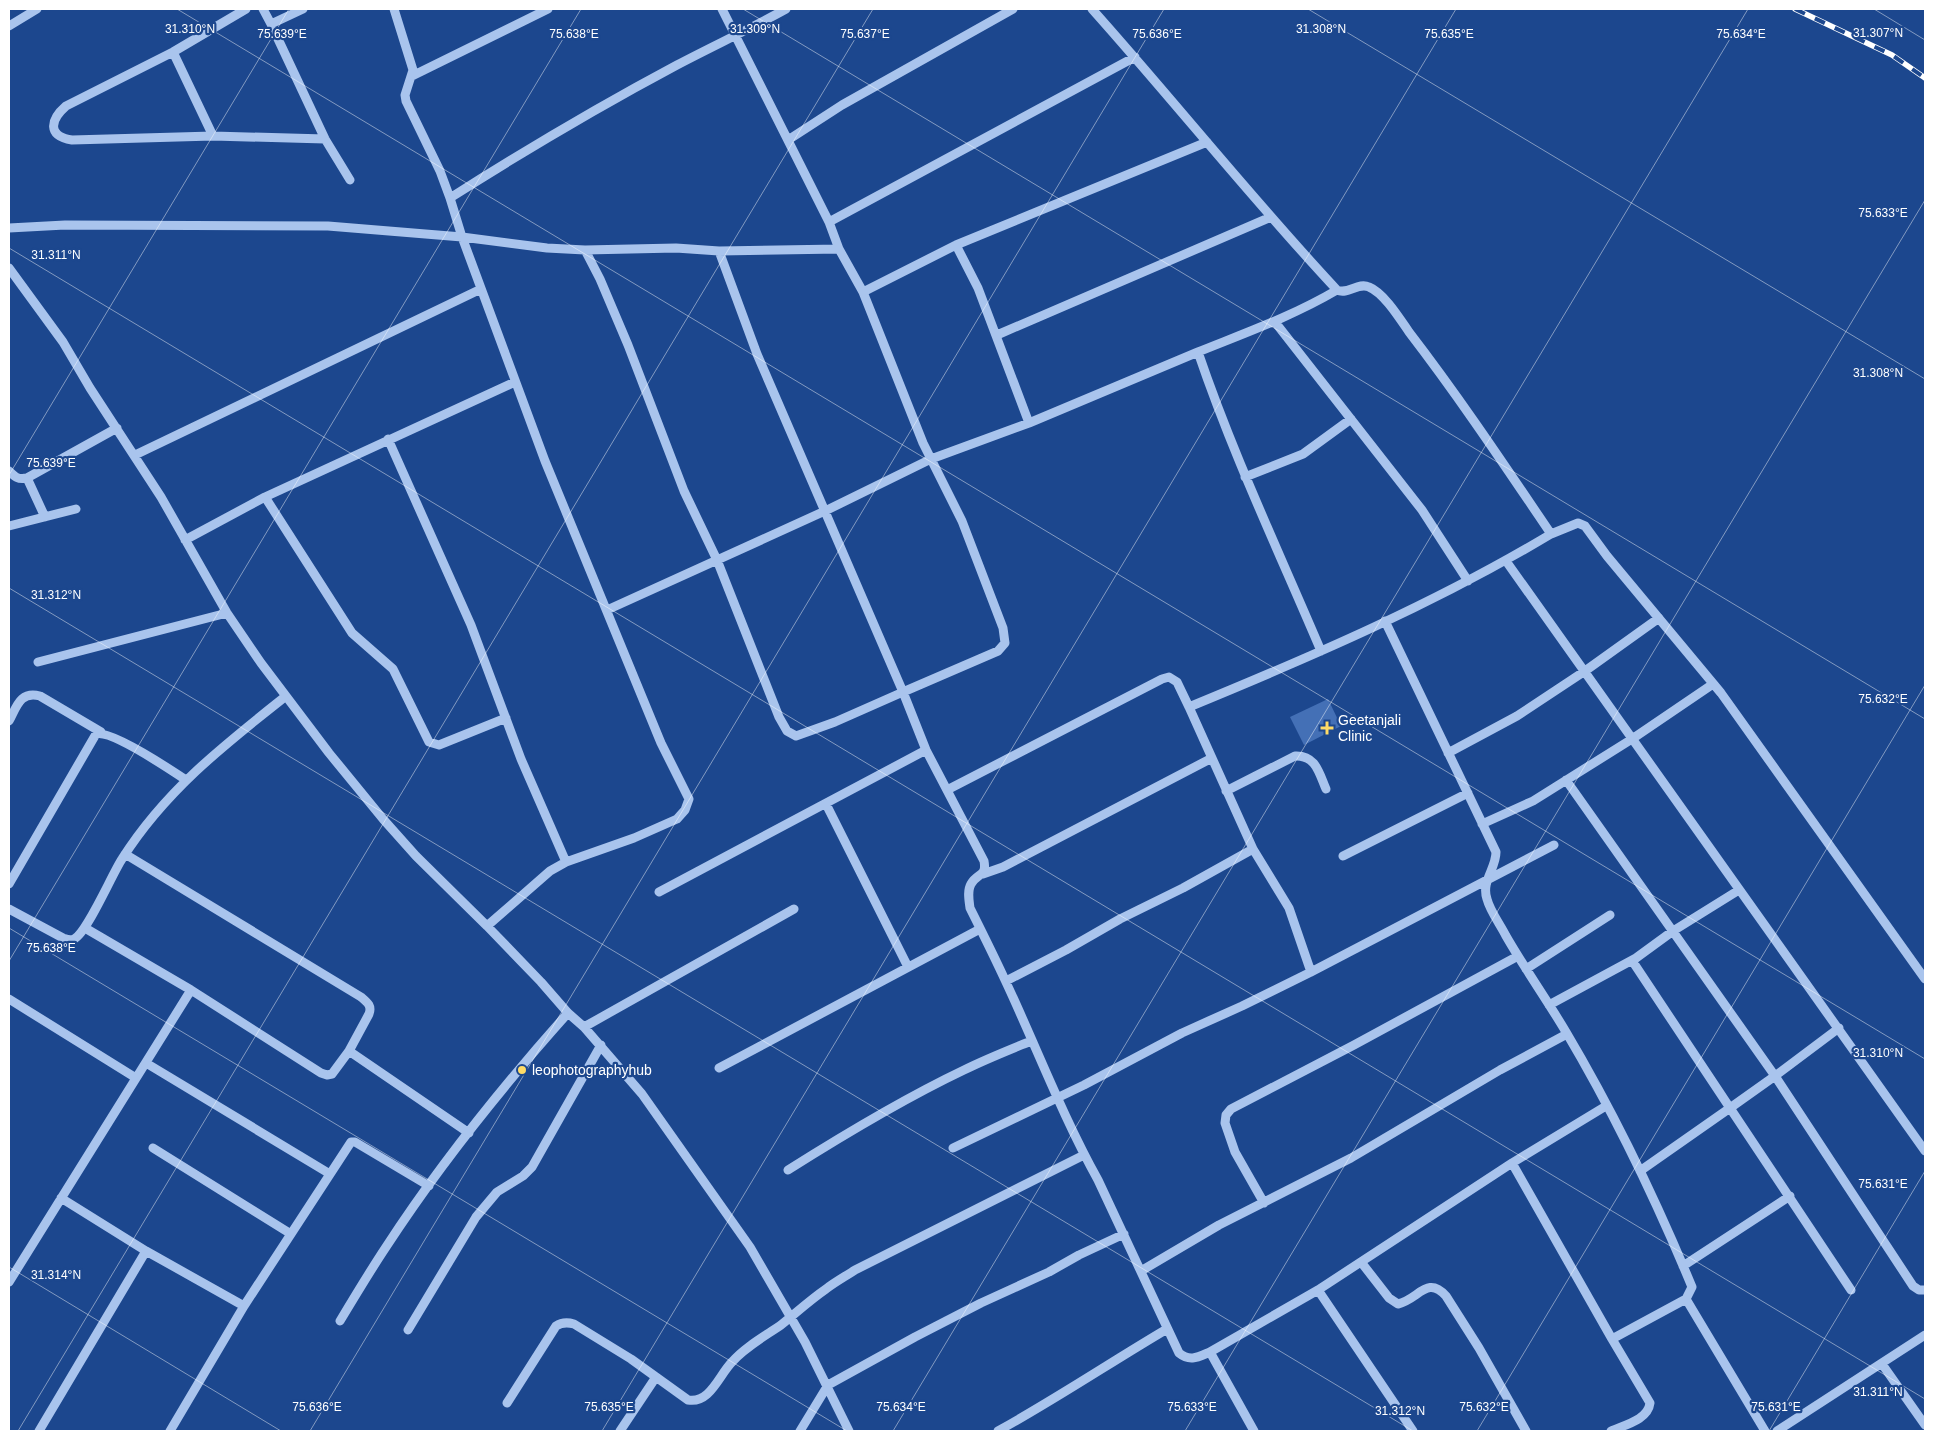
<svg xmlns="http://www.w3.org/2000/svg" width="1934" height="1440" font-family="Helvetica,sans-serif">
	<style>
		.building { fill: #4470b6 }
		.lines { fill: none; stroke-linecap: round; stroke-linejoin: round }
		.minor { stroke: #a9c4ed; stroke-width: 9 }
		.rail-casing { stroke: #fff; stroke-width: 5.5 }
		.rail { stroke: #1c478e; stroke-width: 4; stroke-dasharray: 11; stroke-linecap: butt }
		.ticks { fill: none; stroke: #fff; stroke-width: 1; stroke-opacity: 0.45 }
		.poi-dot { fill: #fedb67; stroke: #1c478e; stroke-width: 2 }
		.labels { text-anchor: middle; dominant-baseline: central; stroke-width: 4.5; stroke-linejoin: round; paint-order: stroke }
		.poi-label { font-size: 14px; fill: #fff; stroke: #1c478e; text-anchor: start }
		.ticks-label { font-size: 12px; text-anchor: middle; fill: #fff; stroke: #1c478e; stroke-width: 4.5; stroke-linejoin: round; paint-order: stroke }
	</style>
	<rect width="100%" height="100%" fill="#1c478e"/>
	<path class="building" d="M1328,699L1341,726L1304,745L1290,717Z"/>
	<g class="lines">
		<path class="minor" d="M246,9L173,52L66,106C50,120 47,136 72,140L213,136L325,139
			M263,9L271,24L303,9
			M394,9L413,70L405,95L406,101L440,171L450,198L462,237L545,461L661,743L689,799L685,810L677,819L634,838L566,862L550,871L487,926
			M722,9L829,222L839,249L863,292L923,443L962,521L1003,628L1005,643L998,651L903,692L926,750L984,861C987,877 977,873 971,884C967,891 969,900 970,908C982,932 994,956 1005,980C1036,1046 1062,1115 1098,1180L1179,1353C1190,1362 1198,1357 1210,1352L1254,1431
			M1092,9C1175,102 1252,199 1337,290C1348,295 1358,282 1369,287C1384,293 1400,319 1409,332C1459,397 1505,466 1551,534L1578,523L1585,526L1607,556L1721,693L1925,979
			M271,24L325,139L350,180
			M9,26L37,9
			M173,52L213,136
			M412,76L548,9
			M788,140L842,105L1013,9
			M450,198C524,151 600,106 677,65C713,46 750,29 786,9
			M829,222L1135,57
			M9,228L65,225L328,226L462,237L547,248L585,250L676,248L719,251L839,249
			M956,245L978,288L1029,423
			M585,250L600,279L628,345L684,491L717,560L779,717L787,731L796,736L835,722L903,692L757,354L719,251
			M9,268L63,342L90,388L161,497L227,613L261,663L329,753L383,819L416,856L487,926L541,982L568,1013L584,1027L642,1094L750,1247L805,1342L849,1431
			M863,292L956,245L1207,142
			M1275,322L1422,510L1468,581
			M997,335L1271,217
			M388,439L471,625L521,759L566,862
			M135,455L481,289
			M9,471C15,477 18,480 27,478L117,428
			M1245,477L1303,454L1351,419
			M27,478L45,517
			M265,497L352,633L393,669L429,742L439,745L506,718
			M9,526L76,509
			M185,540L265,497L515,382
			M1506,561L1925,1151
			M607,610L825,511L931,459L1029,423L1198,352
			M1385,621L1496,852C1496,869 1481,881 1487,899C1490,911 1500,924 1506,936C1525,969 1547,1000 1566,1032C1614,1113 1656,1200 1692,1287L1686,1299L1612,1339L1650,1403C1648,1420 1624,1425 1611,1431
			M1321,651C1279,552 1233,455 1198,352C1245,333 1293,316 1337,290
			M38,662L227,613
			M9,721C17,706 20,691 40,696L101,732
			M1448,753L1517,716L1585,671L1659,618
			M1566,780L1775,1076L1730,1108L1633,962L1636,958L1673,931L1739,890
			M947,790L1162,679L1169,677L1177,682L1189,707
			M1226,791L1295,756C1316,755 1319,773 1326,789
			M826,804L908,967
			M1482,824L1533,801L1632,739L1713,684
			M125,854L361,997C368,1003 372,1006 369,1014L349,1051
			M1343,856L1468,793
			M983,874L1003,867L1212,758
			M9,884L96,734C111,730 171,770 186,780
			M659,892L926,750
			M9,909L63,938C66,939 70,941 74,939C87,933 112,874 122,859C165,791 224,745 286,696
			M85,928L191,990L321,1073L327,1075L332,1074L349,1051L469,1133
			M1526,969L1610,915
			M1311,972L1554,845
			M1006,981L1066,950L1120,919L1183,888L1253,849L1189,707C1313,656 1436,603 1551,534
			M9,999L136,1078
			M1549,1005L1636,958
			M584,1027L794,909
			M1839,1028L1775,1076L1913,1286L1919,1290H1925
			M146,1063L330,1174
			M719,1068L980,929
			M153,1148L291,1234
			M953,1148L1084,1085L1182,1033L1242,1006L1311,972L1289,908L1253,849
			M1512,1163L1612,1339
			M788,1170C845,1134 903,1099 964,1070C986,1059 1009,1050 1031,1041
			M1640,1171L1730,1108L1851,1290
			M61,1198L146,1251L244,1306
			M1264,1203L1235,1152L1225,1123L1226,1115L1231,1109L1354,1045L1518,956
			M1361,1262L1389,1298L1398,1304C1419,1299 1427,1275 1446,1296L1479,1348L1526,1431
			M1683,1266L1790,1196
			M1141,1271L1219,1225L1351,1158L1500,1070L1567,1034
			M9,1282L191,990
			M1318,1290L1413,1431
			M1686,1299L1765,1431
			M340,1321C355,1296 370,1271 386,1247C440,1164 502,1087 568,1013
			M408,1330L476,1217L497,1192L523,1176L532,1167L601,1045
			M1210,1352L1318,1290L1512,1163L1606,1106
			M1882,1364L1925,1425
			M507,1403L556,1326C562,1322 567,1322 574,1324L631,1359L688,1400C710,1404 719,1375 732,1362C745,1347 765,1336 781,1325C796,1313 810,1300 826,1289C835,1282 846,1276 855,1270L1084,1155
			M39,1431L146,1251
			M170,1431L244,1306L351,1142H355L429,1186
			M620,1431L656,1377
			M800,1431L828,1385L915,1337L981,1303L1049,1272L1079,1255L1124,1234
			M998,1431C1056,1399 1111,1362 1167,1329
			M1777,1431L1925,1335"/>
		<defs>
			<path id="rail" d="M1795,9L1892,55L1925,78"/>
		</defs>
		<use href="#rail" class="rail-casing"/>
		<use href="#rail" class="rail"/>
	</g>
	<path class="ticks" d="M177,9L1925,1059M743,9L1925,719M1308,9L1925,379M1874,9L1925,40M9,248L1925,1399M9,475L289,9M9,588L1413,1431M9,928L847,1431M9,961L581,9M9,1267L281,1431M18,1431L873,9M310,1431L1164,9M602,1431L1456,9M893,1431L1748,9M1185,1431L1925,200M1477,1431L1925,685M1769,1431L1925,1171"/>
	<g class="poi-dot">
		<path d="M1324.5 720.5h5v5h5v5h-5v5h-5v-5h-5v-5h5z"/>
		<circle cx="522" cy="1070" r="5"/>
	</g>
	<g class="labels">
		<g class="poi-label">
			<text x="1338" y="720">Geetanjali<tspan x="1338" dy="16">Clinic</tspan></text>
			<text x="532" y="1070">leophotographyhub</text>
		</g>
	</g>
	<g class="ticks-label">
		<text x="190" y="33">31.310°N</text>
		<text x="755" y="33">31.309°N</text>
		<text x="1321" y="33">31.308°N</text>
		<text x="1878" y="37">31.307°N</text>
		<text x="865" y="38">75.637°E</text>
		<text x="1157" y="38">75.636°E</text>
		<text x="1741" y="38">75.634°E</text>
		<text x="282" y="38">75.639°E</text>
		<text x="574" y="38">75.638°E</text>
		<text x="1449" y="38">75.635°E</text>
		<text x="1883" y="217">75.633°E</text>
		<text x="56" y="259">31.311°N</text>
		<text x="1878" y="377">31.308°N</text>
		<text x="51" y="467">75.639°E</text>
		<text x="56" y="599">31.312°N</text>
		<text x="1883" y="703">75.632°E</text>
		<text x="51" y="952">75.638°E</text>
		<text x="1878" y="1057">31.310°N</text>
		<text x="1883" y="1188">75.631°E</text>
		<text x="56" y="1279">31.314°N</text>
		<text x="1878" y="1396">31.311°N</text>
		<text x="317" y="1411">75.636°E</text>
		<text x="609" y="1411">75.635°E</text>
		<text x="901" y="1411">75.634°E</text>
		<text x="1192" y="1411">75.633°E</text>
		<text x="1484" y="1411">75.632°E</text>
		<text x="1776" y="1411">75.631°E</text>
		<text x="1400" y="1415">31.312°N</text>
	</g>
	<rect width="1934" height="1440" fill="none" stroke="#ffffff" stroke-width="20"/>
</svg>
